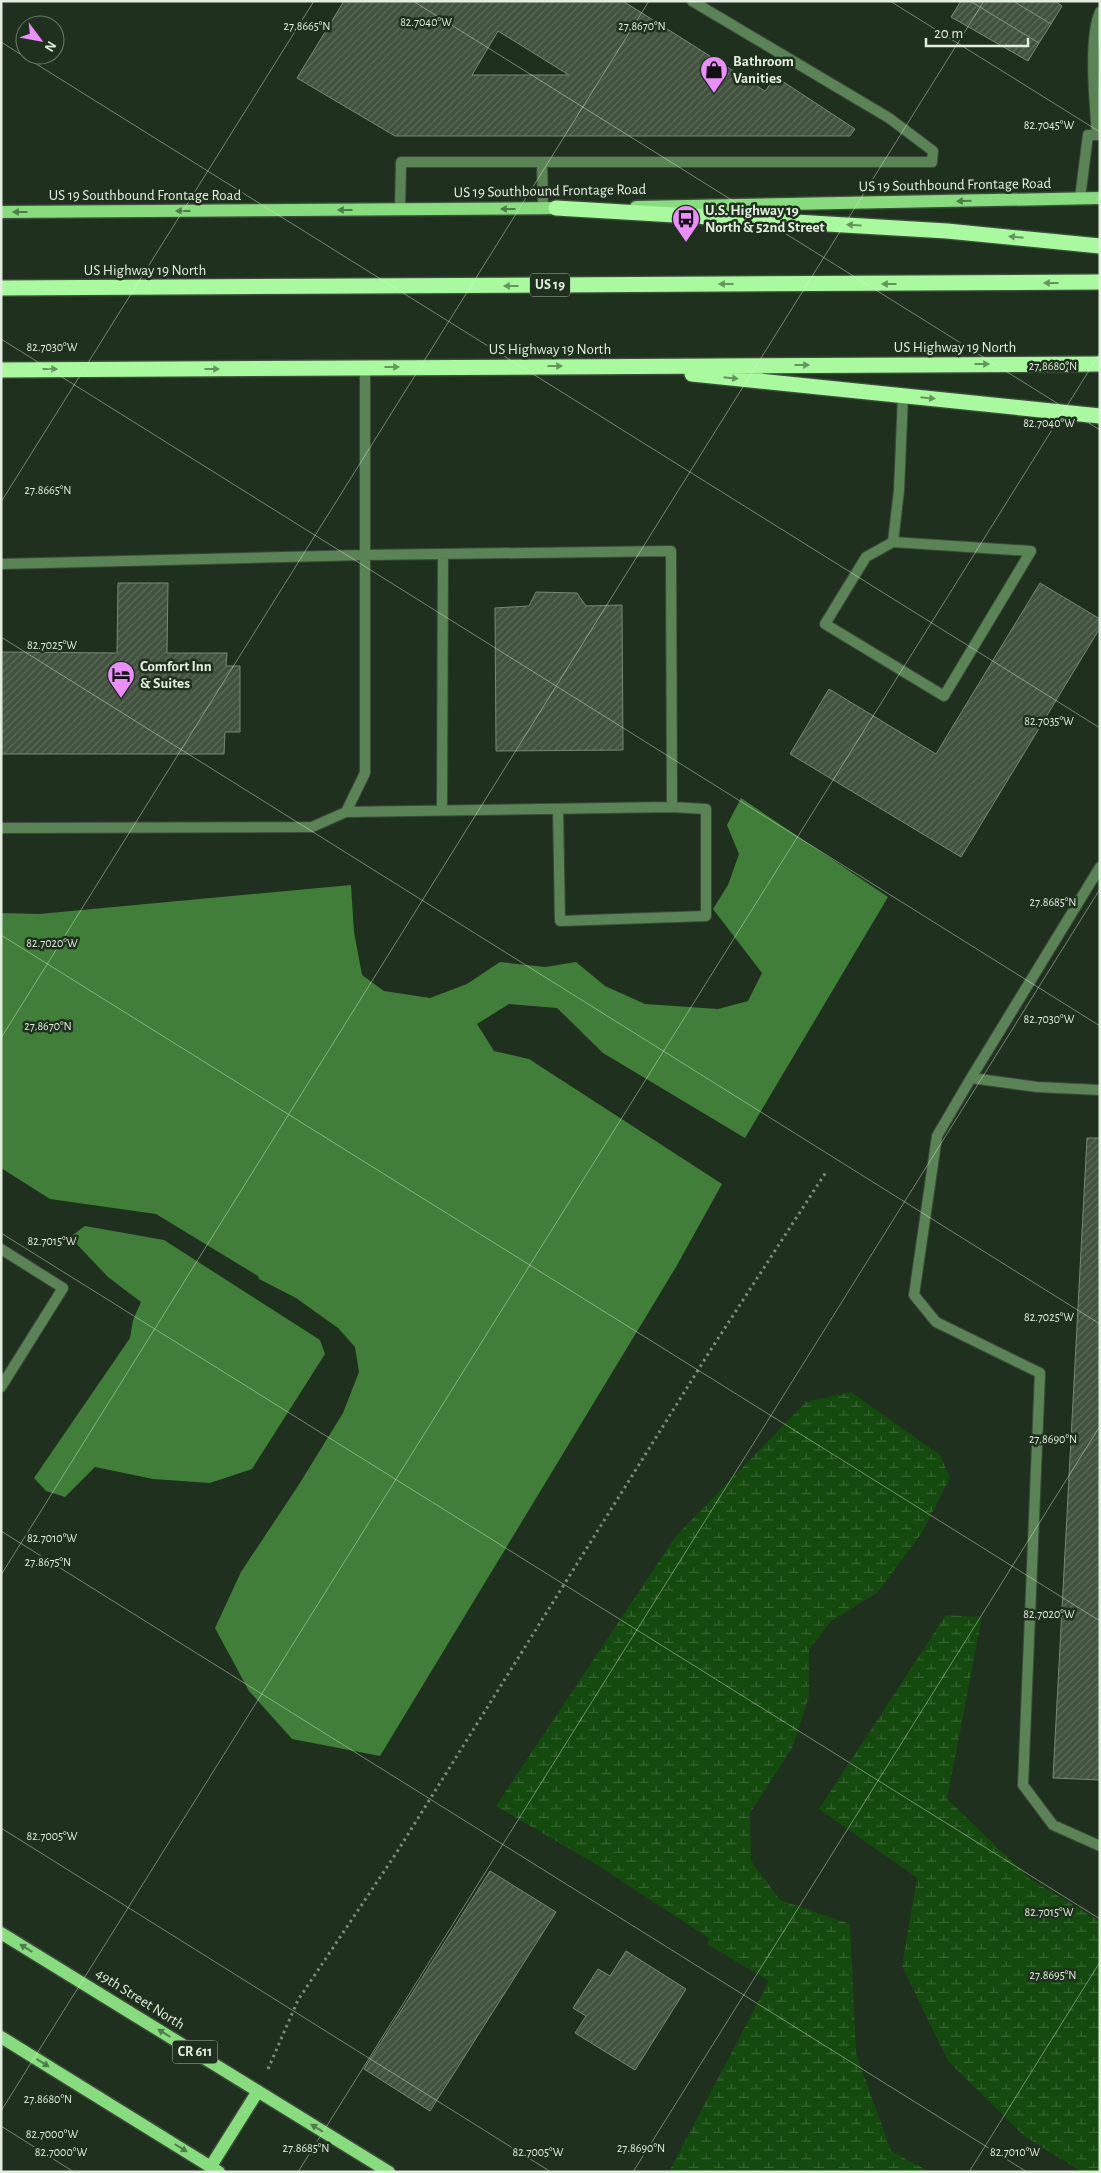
<svg xmlns="http://www.w3.org/2000/svg" width="1101" height="2173" font-family="'Alegreya Sans',sans-serif">
	<style>
		.wetland { fill: url(#wetland-marsh) }
		.water { fill: #407e39 }
		.building { fill: url(#building-hatch); stroke: #768974; fill-rule: evenodd }
		.lines { fill: none; stroke-linecap: round; stroke-linejoin: round }
		.lane-casing { stroke: #3b4b39; stroke-width: 12 }
		.primary-casing { stroke: #3b4b39; stroke-width: 15 }
		.highway-casing { stroke: #3b4b39; stroke-width: 18 }
		.path { stroke: #7d8b7b; stroke-width: 3; stroke-dasharray: 2.5 4; stroke-linecap: butt }
		.lane { stroke: #5b8456; stroke-width: 10 }
		.primary { stroke: #87dc7d; stroke-width: 12 }
		.highway { stroke: #a9fa9f; stroke-width: 15 }
		.oneway { fill: #4e7d49 }
		.oneway2 { fill: #64955e }
		.ticks { fill: none; stroke: #e3eee1; stroke-width: 1; stroke-opacity: 0.45 }
		.labels { text-anchor: middle; dominant-baseline: central; stroke-width: 5; stroke-linejoin: round; paint-order: stroke }
		.shield { fill: #20301e; stroke: #a8b5a6; stroke-width: 1 }
		.shield-label { font-size: 14px; font-weight: bold; fill: #e3eee1 }
		.poi-label { font-size: 15px; font-weight: bold; fill: #e3eee1; stroke: #20301e; text-anchor: start }
		.street-label { font-size: 15px; fill: #e3eee1; stroke: #20301e }
		.ticks-label { font-size: 12px; text-anchor: middle; fill: #e3eee1; stroke: #20301e; stroke-width: 5; stroke-linejoin: round; paint-order: stroke }
	</style>
	<defs>
		<pattern id="wetland-marsh" width="20" height="14" patternUnits="userSpaceOnUse" patternTransform="scale(1.25)"><rect width="20" height="14" fill="#154a0f"/><path d="M1 5h8M5 5V1M11 12h8M15 12V8" fill="none" stroke="#376432"/></pattern>
		<pattern id="building-hatch" width="6" height="6" patternUnits="userSpaceOnUse" patternTransform="scale(1.25)"><rect width="6" height="6" fill="#41533f"/><path d="M-1 1l2-2M0 6l6-6M5 7l2-2" fill="none" stroke="#5c6c5a"/></pattern>
	</defs>
	<rect width="100%" height="100%" fill="#20301e"/>
	<path class="wetland" d="M851,1392L940,1455L950,1478L921,1534L877,1593L831,1621L809,1650V1696L792,1748L750,1813L751,1861L780,1900L850,1924L856,2053L891,2151L930,2172H669L769,1981L707,1944L710,1939L594,1863L496,1806L676,1536L806,1402Z
		M946,1615L982,1617L947,1799L1030,1879L1100,1921V2172H1082L1024,2136L948,2061L902,1966L917,1878L819,1809Z"/>
	<path class="water" d="M741,798L888,897L745,1138L603,1053L557,1008L509,1004L477,1024L494,1051L529,1059L722,1184L676,1267L380,1756L292,1739L249,1691L215,1628L241,1572L298,1486L343,1413L359,1372L355,1347L338,1328L296,1298L259,1279L258,1276L156,1214L50,1199L1,1168V913L39,914L351,885L354,932L362,975L384,991L430,998L467,984L500,962L545,967L576,962L605,986L645,1004L718,1009L748,1001L762,973L713,909L728,885L739,854L727,825Z
		M85,1226L164,1240L320,1340L325,1354L252,1469L210,1483L153,1479L95,1467L65,1497L46,1491L34,1478L130,1338L133,1320L141,1302L108,1277L70,1237Z"/>
	<path class="building" d="M344,1H623L765,91L776,77L855,129L850,136H395L297,78ZM498,31L569,75H472Z
		M961,1H970L1039,43L1028,61L951,17Z
		M970,1H1013L1051,24L1039,43Z
		M1013,1H1055L1062,6L1051,24Z
		M118,583H168L167,653H227L226,666H240V732H225L224,754H1V652L117,653Z
		M1040,583L1100,619V628L961,857L790,754L829,689L936,754Z
		M536,592L577,593L586,606L622,605L623,750L496,751L495,608L529,606Z
		M1087,1138H1100V1780L1053,1778Z
		M490,1871L556,1912L430,2111L364,2069Z
		M626,1951L686,1989L635,2070L575,2033L586,2016L573,2008L598,1969L610,1976Z"/>
	<g class="lines">
		<defs>
			<path id="lane" d="M1097,135C1095,105 1088,38 1100,12
				M542,162L543,208
				M1080,198L1088,135H1100
				M400,209L401,162H932L933,151L889,118L692,1
				M893,542L1031,551L944,696L825,624L866,557L893,542L899,490L903,396
				M1,564L365,555L671,551L672,807L346,812
				M558,809L560,921L706,916V809L672,807
				M442,810L443,554
				M1,828L312,827L346,812L365,773V368
				M971,1078L1100,867
				M1100,1090L1037,1087L971,1078L937,1136L914,1295L936,1322L1040,1373L1023,1785L1053,1825L1100,1846
				M1,1249L63,1288L1,1387"/>
			<path id="primary" d="M636,207L1100,198
				M1,212L564,208
				M1,1933L389,2172
				M1,2037L219,2172
				M211,2166L258,2091"/>
			<path id="highway" d="M556,208L947,231L1100,246
				M1,288L1100,282
				M1,370L1100,364
				M692,374L1100,416"/>
		</defs>
		<use href="#lane" class="lane-casing"/>
		<use href="#primary" class="primary-casing"/>
		<use href="#highway" class="highway-casing"/>
		<path class="path" d="M268,2069L298,2000L395,1855L710,1351L826,1172"/>
		<use href="#lane" class="lane"/>
		<use href="#primary" class="primary"/>
		<use href="#highway" class="highway"/>
	</g>
	<defs><path id="oneway-solid" d="M-6-.8H1V-3.2L6.5 0L1 3.2V.8H-6Z" transform="scale(1.25)"/></defs>
	<g class="oneway">
		<use href="#oneway-solid" transform="translate(964 201) rotate(179)"/>
		<use href="#oneway-solid" transform="translate(508 209) rotate(180)"/>
		<use href="#oneway-solid" transform="translate(345 210) rotate(180)"/>
		<use href="#oneway-solid" transform="translate(183 211) rotate(180)"/>
		<use href="#oneway-solid" transform="translate(20 212) rotate(180)"/>
		<use href="#oneway-solid" transform="translate(26 1948) rotate(-148)"/>
		<use href="#oneway-solid" transform="translate(164 2033) rotate(-148)"/>
		<use href="#oneway-solid" transform="translate(43 2063) rotate(32)"/>
		<use href="#oneway-solid" transform="translate(317 2128) rotate(-148)"/>
		<use href="#oneway-solid" transform="translate(181 2148) rotate(32)"/>
	</g>
	<g class="oneway2">
		<use href="#oneway-solid" transform="translate(854 225) rotate(-177)"/>
		<use href="#oneway-solid" transform="translate(1016 237) rotate(-174)"/>
		<use href="#oneway-solid" transform="translate(1051 283) rotate(180)"/>
		<use href="#oneway-solid" transform="translate(726 284) rotate(180)"/>
		<use href="#oneway-solid" transform="translate(889 284) rotate(180)"/>
		<use href="#oneway-solid" transform="translate(511 286) rotate(180)"/>
		<use href="#oneway-solid" transform="translate(982 364)"/>
		<use href="#oneway-solid" transform="translate(802 365)"/>
		<use href="#oneway-solid" transform="translate(555 366)"/>
		<use href="#oneway-solid" transform="translate(392 367)"/>
		<use href="#oneway-solid" transform="translate(50 369)"/>
		<use href="#oneway-solid" transform="translate(212 369)"/>
		<use href="#oneway-solid" transform="translate(731 378) rotate(6)"/>
		<use href="#oneway-solid" transform="translate(928 398) rotate(6)"/>
	</g>
	<path class="ticks" d="M413,1L1100,430M890,1L1100,132M1,42L1100,728M1,339L1100,1026M1,502L314,1M1,637L1100,1324M1,935L1100,1621M1,1038L649,1M1,1233L1100,1919M1,1531L1027,2172M1,1575L984,1M1,1828L551,2172M1,2111L1100,353M1,2126L74,2172M298,2172L1100,889M633,2172L1100,1426M969,2172L1100,1962"/>
	<defs>
		<symbol id="shop-pin" viewBox="-11 -11 22 30"><path d="M0 17L-7.5 6A9.5 9.5 0 1 1 7.5 6Z" fill="#eb8dfb" stroke="#20301e"/><path d="M-5-2.5h2.3a2.7 3.5 0 0 1 5.4 0H5L5.5 6h-11ZM-1.5-2.5h3a1.5 2.3 0 0 0-3 0Z" fill="#111"/></symbol>
		<symbol id="bus-pin" viewBox="-11 -11 22 30"><path d="M0 17L-7.5 6A9.5 9.5 0 1 1 7.5 6Z" fill="#eb8dfb" stroke="#20301e"/><path d="M-5-6H5V4H4V6H2V4H-2V6H-4V4H-5ZM-3.5-4V0h7V-4ZM-3.5 1.2v1.5H-2V1.2ZM2 1.2v1.5H3.5V1.2Z" fill="#111"/></symbol>
		<symbol id="hotel-pin" viewBox="-11 -11 22 30"><path d="M0 17L-7.5 6A9.5 9.5 0 1 1 7.5 6Z" fill="#eb8dfb" stroke="#20301e"/><path d="M-6-4.5h1.5V1H6V5H4.5V3h-9V5H-6ZM-4 0a1.8 1.8 0 1 1 3.6 0ZM.5 0V-2.5h3Q6-2.5 6 0Z" fill="#111"/></symbol>
	</defs>
	<g fill-rule="evenodd">
		<use href="#shop-pin" x="698" y="54" width="32" height="43"/>
		<use href="#bus-pin" x="670" y="203" width="32" height="43"/>
		<use href="#hotel-pin" x="105" y="659" width="32" height="43"/>
	</g>
	<g class="labels">
		<g class="shield">
			<rect x="530" y="273.5" width="40" height="23" rx="4"/>
			<rect x="172.5" y="2040.5" width="45" height="23" rx="4"/>
		</g>
		<g class="shield-label">
			<text x="550" y="285">US 19</text>
			<text x="195" y="2052">CR 611</text>
		</g>
		<g class="poi-label">
			<text x="733" y="61">Bathroom<tspan x="733" dy="17">Vanities</tspan></text>
			<text x="705" y="210">U.S. Highway 19<tspan x="705" dy="17">North &amp; 52nd Street</tspan></text>
			<text x="140" y="666">Comfort Inn<tspan x="140" dy="17">&amp; Suites</tspan></text>
		</g>
		<g class="street-label">
			<text transform="translate(955 185) rotate(-1)">US 19 Southbound Frontage Road</text>
			<text transform="translate(550 191) rotate(-1)">US 19 Southbound Frontage Road</text>
			<text x="145" y="195">US 19 Southbound Frontage Road</text>
			<text x="145" y="270">US Highway 19 North</text>
			<text x="955" y="347">US Highway 19 North</text>
			<text x="550" y="349">US Highway 19 North</text>
			<text transform="translate(140 1999) rotate(32)">49th Street North</text>
		</g>
	</g>
	<g class="ticks-label">
		<text x="426" y="26">82.7040°W</text>
		<text x="307" y="30">27.8665°N</text>
		<text x="642" y="30">27.8670°N</text>
		<text x="1049" y="129">82.7045°W</text>
		<text x="52" y="351">82.7030°W</text>
		<text x="1053" y="370">27.8680°N</text>
		<text x="1049" y="427">82.7040°W</text>
		<text x="48" y="494">27.8665°N</text>
		<text x="52" y="649">82.7025°W</text>
		<text x="1049" y="725">82.7035°W</text>
		<text x="1053" y="906">27.8685°N</text>
		<text x="52" y="947">82.7020°W</text>
		<text x="1049" y="1023">82.7030°W</text>
		<text x="48" y="1030">27.8670°N</text>
		<text x="52" y="1245">82.7015°W</text>
		<text x="1049" y="1321">82.7025°W</text>
		<text x="1053" y="1443">27.8690°N</text>
		<text x="52" y="1542">82.7010°W</text>
		<text x="48" y="1566">27.8675°N</text>
		<text x="1049" y="1618">82.7020°W</text>
		<text x="52" y="1840">82.7005°W</text>
		<text x="1049" y="1916">82.7015°W</text>
		<text x="1053" y="1979">27.8695°N</text>
		<text x="48" y="2103">27.8680°N</text>
		<text x="52" y="2138">82.7000°W</text>
		<text x="306" y="2152">27.8685°N</text>
		<text x="641" y="2152">27.8690°N</text>
		<text x="61" y="2156">82.7000°W</text>
		<text x="538" y="2156">82.7005°W</text>
		<text x="1015" y="2156">82.7010°W</text>
	</g>
	<rect width="1101" height="2173" fill="none" stroke="#e3eee1" stroke-width="5"/>
	<g transform="translate(40 40) rotate(122)"><circle r="24" fill="#20301e" stroke="#6e7c6c"/>
	<path d="M0-4L9 19L0 12L-9 19Z" fill="#eb8dfb"/>
	<text y="-8" font-size="14" font-weight="bold" text-anchor="middle" fill="#e3eee1">N</text>
	</g>
	<path d="M926 38v8h102v-8" fill="none" stroke="#e3eee1" stroke-width="2.5"/>
	<text x="934" y="38" font-size="15" fill="#e3eee1" stroke="#20301e" stroke-width="4" paint-order="stroke">20 m</text>
</svg>
